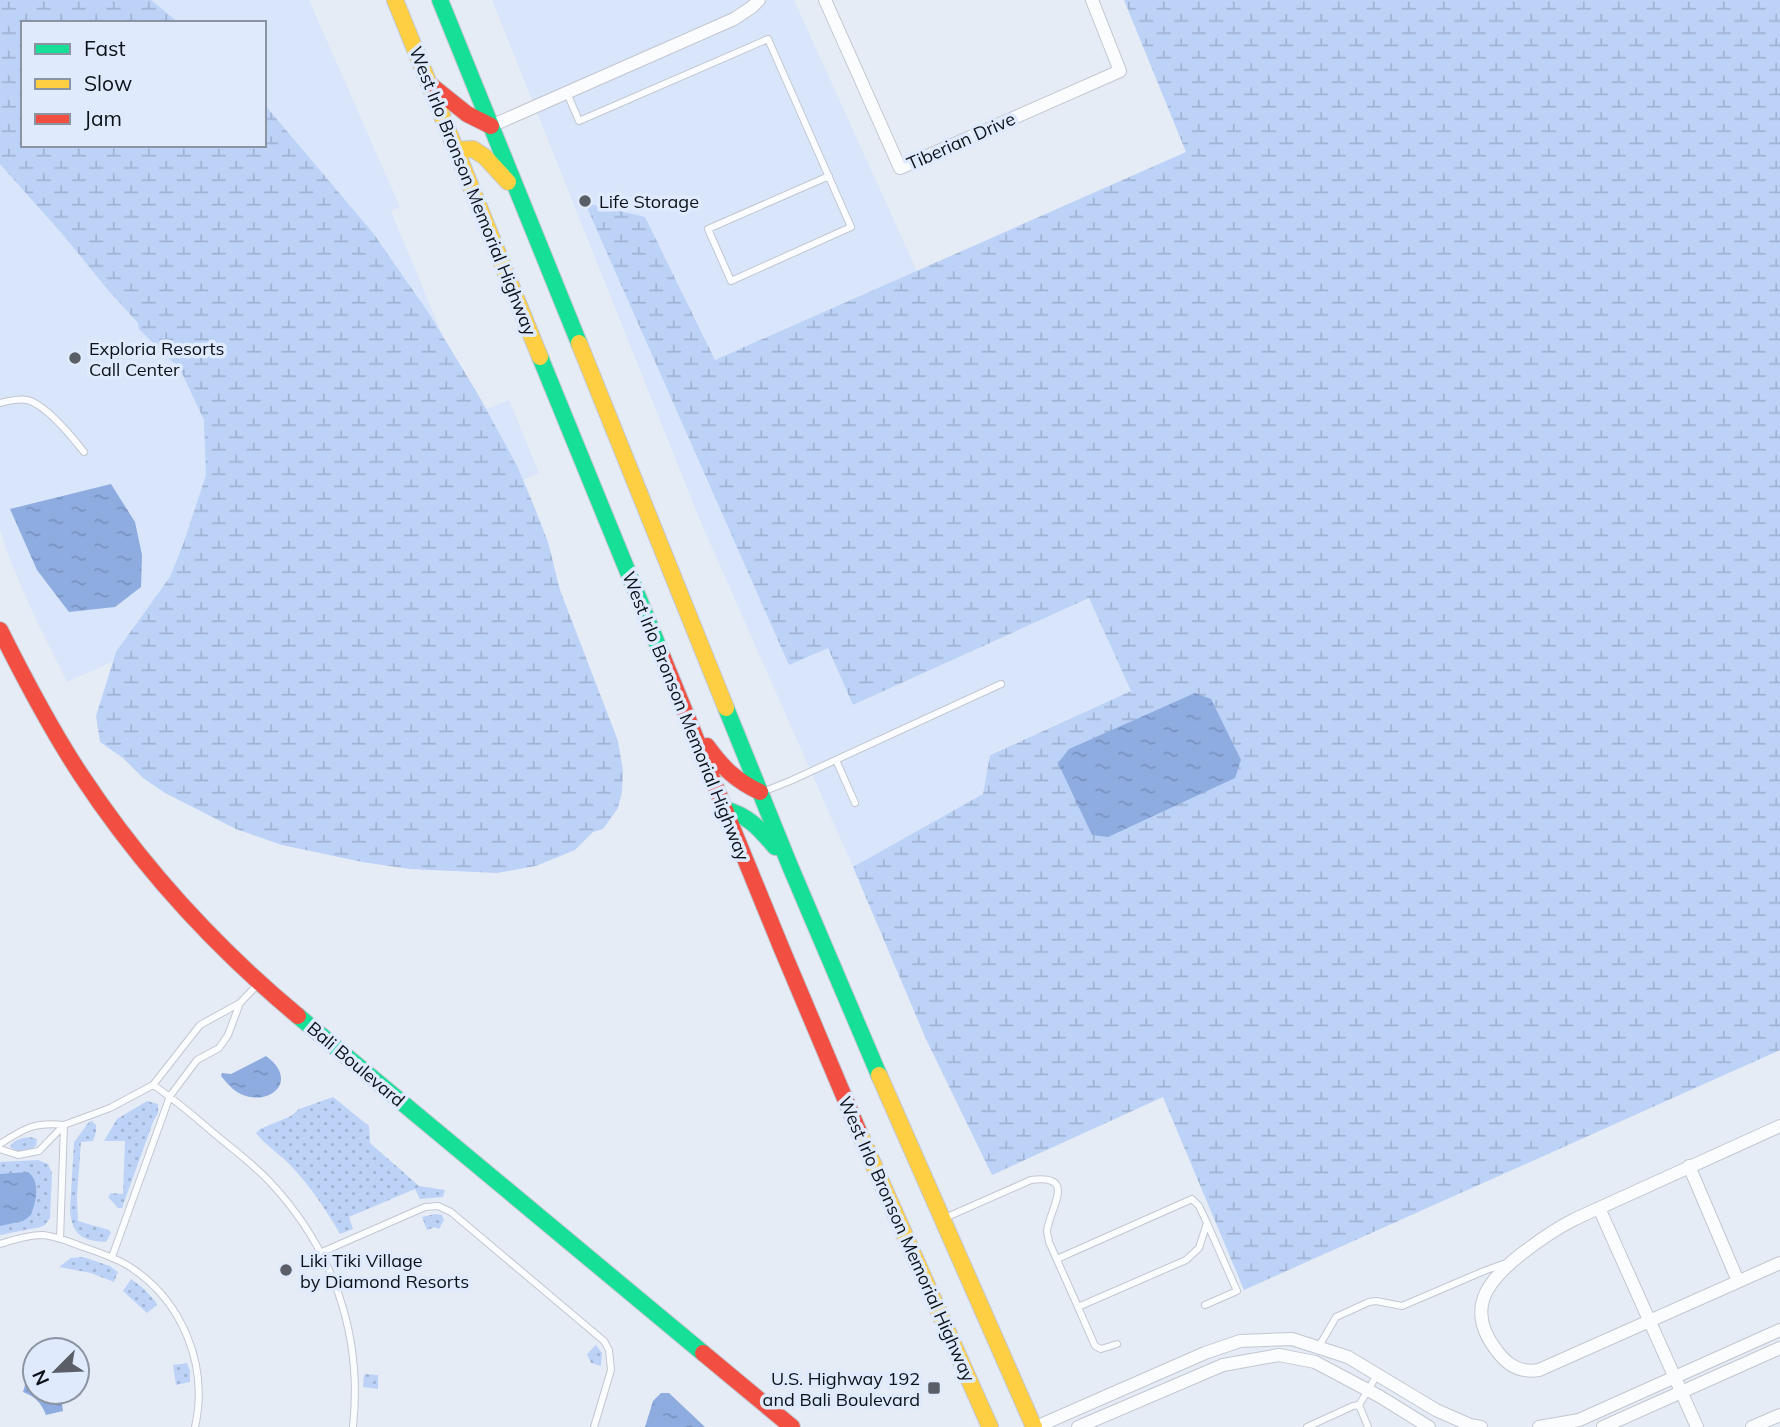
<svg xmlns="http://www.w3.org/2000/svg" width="1780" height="1427" font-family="Mulish,sans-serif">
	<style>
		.built { fill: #d9e5fa; fill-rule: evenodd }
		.grass { fill: url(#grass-dots) }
		.wetland { fill: url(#wetland-marsh) }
		.water { fill: url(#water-ripples) }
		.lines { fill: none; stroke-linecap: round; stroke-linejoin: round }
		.lane-casing { stroke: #c2c7d0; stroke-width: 8 }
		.street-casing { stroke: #c2c7d0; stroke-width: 14 }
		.fast-casing { stroke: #c2c7d0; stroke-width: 18 }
		.slow-casing { stroke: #c2c7d0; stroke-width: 18 }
		.jam-casing { stroke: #c2c7d0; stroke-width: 18 }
		.lane { stroke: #fbfcfe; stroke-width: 6 }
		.street { stroke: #fbfcfe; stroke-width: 12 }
		.fast { stroke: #16e098; stroke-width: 16 }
		.slow { stroke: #ffcf43; stroke-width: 16 }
		.jam { stroke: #f24e42; stroke-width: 16 }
		.poi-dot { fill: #595e67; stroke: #dfeafd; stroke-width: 2.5 }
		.labels { text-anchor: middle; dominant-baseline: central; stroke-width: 7; stroke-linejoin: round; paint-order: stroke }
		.street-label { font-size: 18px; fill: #0d121a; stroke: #dfeafd }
		.poi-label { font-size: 18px; fill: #0d121a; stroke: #dfeafd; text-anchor: start }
	</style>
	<defs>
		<pattern id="grass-dots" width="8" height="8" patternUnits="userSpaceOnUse" patternTransform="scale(1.75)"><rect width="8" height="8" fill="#bcd2f7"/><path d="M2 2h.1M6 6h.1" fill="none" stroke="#a0b3d3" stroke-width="1.8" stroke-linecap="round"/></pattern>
		<pattern id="wetland-marsh" width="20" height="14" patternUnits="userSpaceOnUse" patternTransform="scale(1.75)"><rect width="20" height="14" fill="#bcd2f7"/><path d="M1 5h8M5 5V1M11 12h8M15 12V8" fill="none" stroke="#a0b3d3"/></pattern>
		<pattern id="water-ripples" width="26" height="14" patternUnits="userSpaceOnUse" patternTransform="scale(1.75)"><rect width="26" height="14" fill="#8eace0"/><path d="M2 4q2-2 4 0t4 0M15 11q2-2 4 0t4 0" fill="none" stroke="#7993c0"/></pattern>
	</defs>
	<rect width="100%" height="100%" fill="#e6ecf6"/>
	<path class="built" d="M9,0H309L400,207L391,211L475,413L509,400L539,473L67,682L36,620L10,560L0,530V3ZM23,23H264V145H23Z
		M492,0H794L917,271L715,360L645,217L789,664L828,648L854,705L1089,598L1131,691L990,754L984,794L853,867L699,518Z"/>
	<path class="grass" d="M333,1097L369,1126L370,1143L419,1186L445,1190L443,1197L420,1199L415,1189L349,1217L353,1229L340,1234C326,1210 311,1187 292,1167C281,1155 265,1145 256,1133L260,1129L291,1116L299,1109Z
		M147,1101L158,1104V1113L153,1122L122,1208H118L108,1197L111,1193L123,1194L125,1141H104L117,1119Z
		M92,1121L96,1125V1132L93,1141L81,1142L77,1197L78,1221L109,1230L111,1233L106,1242C82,1241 72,1235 70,1210L74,1142L89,1122Z
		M30,1137L37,1139L36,1146C28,1152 18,1153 10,1147C14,1139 22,1138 30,1137Z
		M38,1160L48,1164L52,1173L50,1218L45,1225L40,1227L0,1235V1162Z
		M435,1214L442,1215L444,1220L439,1229L435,1227L427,1230L422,1217Z
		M83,1257L110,1266L118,1272L114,1282L91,1273L59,1267L71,1258Z
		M131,1279L143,1288L156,1302L157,1305L147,1313L123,1291Z
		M596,1345L602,1353L601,1366L591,1363L587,1354Z
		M187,1363L190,1371V1382L176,1385L173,1365Z
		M366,1374L378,1375V1389L363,1387L364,1375Z"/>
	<path class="wetland" d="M0,0H151L179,23H23V145H264V104L373,233L430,315L479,396L517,466L532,501L548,542L560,590L618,741L623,771L622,792L618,808L603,829L593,832L575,850L536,866L497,873L410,869L362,862L282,845L236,829L165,793L143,778L123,758L100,742L96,716L116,652L170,577L184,542L206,475L204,420L180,369L139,329L138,323L108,290L64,236L0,164Z
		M1124,0H1780V1050L1244,1290L1163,1097L992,1175L925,1037L853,867L983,794L990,755L1131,691L1089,598L853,705L828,648L789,665L585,203L645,217L715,360L1186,152Z"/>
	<path class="water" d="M111,484L135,522L142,555L141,587L115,607L69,612L37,570L10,509Z
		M1195,693L1211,699L1241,760L1235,778L1108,837L1092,835L1058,763L1069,749Z
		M266,1056C301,1081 268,1110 237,1092C231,1088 226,1082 221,1076L222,1073L231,1074Z
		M28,1172C41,1182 36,1201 31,1215L23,1221L0,1226V1174Z
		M28,1375L35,1377V1392H65L62,1404L63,1411L46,1415C41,1403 36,1397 23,1392Z
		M661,1393H669L705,1427H645L653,1401Z"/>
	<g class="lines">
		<defs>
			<path id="lane" d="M567,93L579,121L768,39L851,227L731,281L708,229L829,176
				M0,403C9,401 18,398 27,400C45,404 73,438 84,452
				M836,760L855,803
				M765,791L790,781L1001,684
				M153,1085C176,1100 196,1118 216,1135C234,1150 253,1164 269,1181C333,1249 363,1334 353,1427
				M0,1144C25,1128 34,1122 64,1125
				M0,1149L18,1155L39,1151L64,1125L110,1108L153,1085L200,1025L240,1003L257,985
				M947,1217L1031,1180C1078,1174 1050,1207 1047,1231C1047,1234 1049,1239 1049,1242L1078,1307L1186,1260L1199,1248L1207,1223L1199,1206L1192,1199L1057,1259
				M60,1239L64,1125
				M0,1244C13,1240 28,1235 42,1235C56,1236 70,1242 83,1247C98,1252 113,1257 127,1265C182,1299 209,1365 195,1427
				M322,1252L425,1207L438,1206L451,1212L604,1341L609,1350L611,1370L594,1427
				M112,1257L170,1096L197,1060L219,1048L228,1035L240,1003
				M1205,1305L1237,1291L1207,1223
				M1078,1307L1095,1346L1101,1349L1117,1344
				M1318,1348L1336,1317L1369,1302L1376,1301L1402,1306L1484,1271L1503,1264
				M1359,1405L1368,1427
				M1307,1427L1353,1406L1359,1405L1377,1375"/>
			<path id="street" d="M825,0L900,168L1120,71L1092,0
				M491,126L734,19L752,7L759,0
				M1780,1126L1575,1219C1555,1229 1538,1241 1520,1255C1486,1282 1465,1310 1497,1351C1508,1366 1521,1373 1539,1370L1780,1263
				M1689,1166L1738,1281
				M1599,1208L1697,1427
				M1036,1427L1205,1353L1240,1341L1292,1339L1348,1357L1436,1410L1470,1425L1481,1427
				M1078,1427L1223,1365L1279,1355L1315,1362L1379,1396L1429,1427
				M1539,1427L1579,1420L1780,1330
				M1603,1427L1780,1348
				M1752,1427L1780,1415"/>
			<path id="fast" d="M440,0L579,343
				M540,357L661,653
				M726,708L790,866L879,1075
				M724,809C748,815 760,829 775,847
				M298,1016L703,1353"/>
			<path id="slow" d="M395,0L540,357
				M456,150L473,149L485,157L508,182
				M579,343L726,708
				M879,1075L1034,1427
				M859,1132L990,1427"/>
			<path id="jam" d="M432,86L467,114L491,126
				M0,630C25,680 50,728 81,775C141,866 214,946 298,1016
				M661,653L781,947L859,1132
				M707,746C723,768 735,780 760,792
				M703,1353L792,1427"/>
		</defs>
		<use href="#lane" class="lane-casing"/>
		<use href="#street" class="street-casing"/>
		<use href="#fast" class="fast-casing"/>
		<use href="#slow" class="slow-casing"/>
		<use href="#jam" class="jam-casing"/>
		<use href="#lane" class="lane"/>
		<use href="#street" class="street"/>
		<use href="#fast" class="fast"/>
		<use href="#slow" class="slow"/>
		<use href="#jam" class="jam"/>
	</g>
	<g class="poi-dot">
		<circle cx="585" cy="201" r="7"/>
		<circle cx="75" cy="358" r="7"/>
		<circle cx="286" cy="1270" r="7"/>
		<rect x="927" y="1381" width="14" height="14" rx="3.5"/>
	</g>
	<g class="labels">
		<g class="street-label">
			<text transform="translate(961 141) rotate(-24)">Tiberian Drive</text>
			<text transform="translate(473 191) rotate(68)">West Irlo Bronson Memorial Highway</text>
			<text transform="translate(686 716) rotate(68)">West Irlo Bronson Memorial Highway</text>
			<text transform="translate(356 1064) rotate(40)">Bali Boulevard</text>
			<text transform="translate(907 1239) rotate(66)">West Irlo Bronson Memorial Highway</text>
		</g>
		<g class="poi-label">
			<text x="599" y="201">Life Storage</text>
			<text x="89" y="348">Exploria Resorts<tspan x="89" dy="21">Call Center</tspan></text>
			<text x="300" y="1260">Liki Tiki Village<tspan x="300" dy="21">by Diamond Resorts</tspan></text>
			<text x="920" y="1378" text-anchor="end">U.S. Highway 192<tspan x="920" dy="21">and Bali Boulevard</tspan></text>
		</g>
	</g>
	<rect x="21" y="21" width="245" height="126" fill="#dfeafd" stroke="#8b94a2" stroke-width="2"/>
	<rect x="35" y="44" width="35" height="10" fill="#16e098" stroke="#8b94a2" stroke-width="2"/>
	<text x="84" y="56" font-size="21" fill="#0d121a">Fast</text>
	<rect x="35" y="79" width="35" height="10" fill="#ffcf43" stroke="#8b94a2" stroke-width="2"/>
	<text x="84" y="91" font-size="21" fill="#0d121a">Slow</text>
	<rect x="35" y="114" width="35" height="10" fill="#f24e42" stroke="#8b94a2" stroke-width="2"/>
	<text x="84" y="126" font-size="21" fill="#0d121a">Jam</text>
	<g transform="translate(56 1371) rotate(246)"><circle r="33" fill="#dfeafd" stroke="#8b94a2" stroke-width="2"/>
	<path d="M0-5L12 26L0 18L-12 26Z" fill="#595e67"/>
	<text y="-10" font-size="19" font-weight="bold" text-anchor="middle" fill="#0d121a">N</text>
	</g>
</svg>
